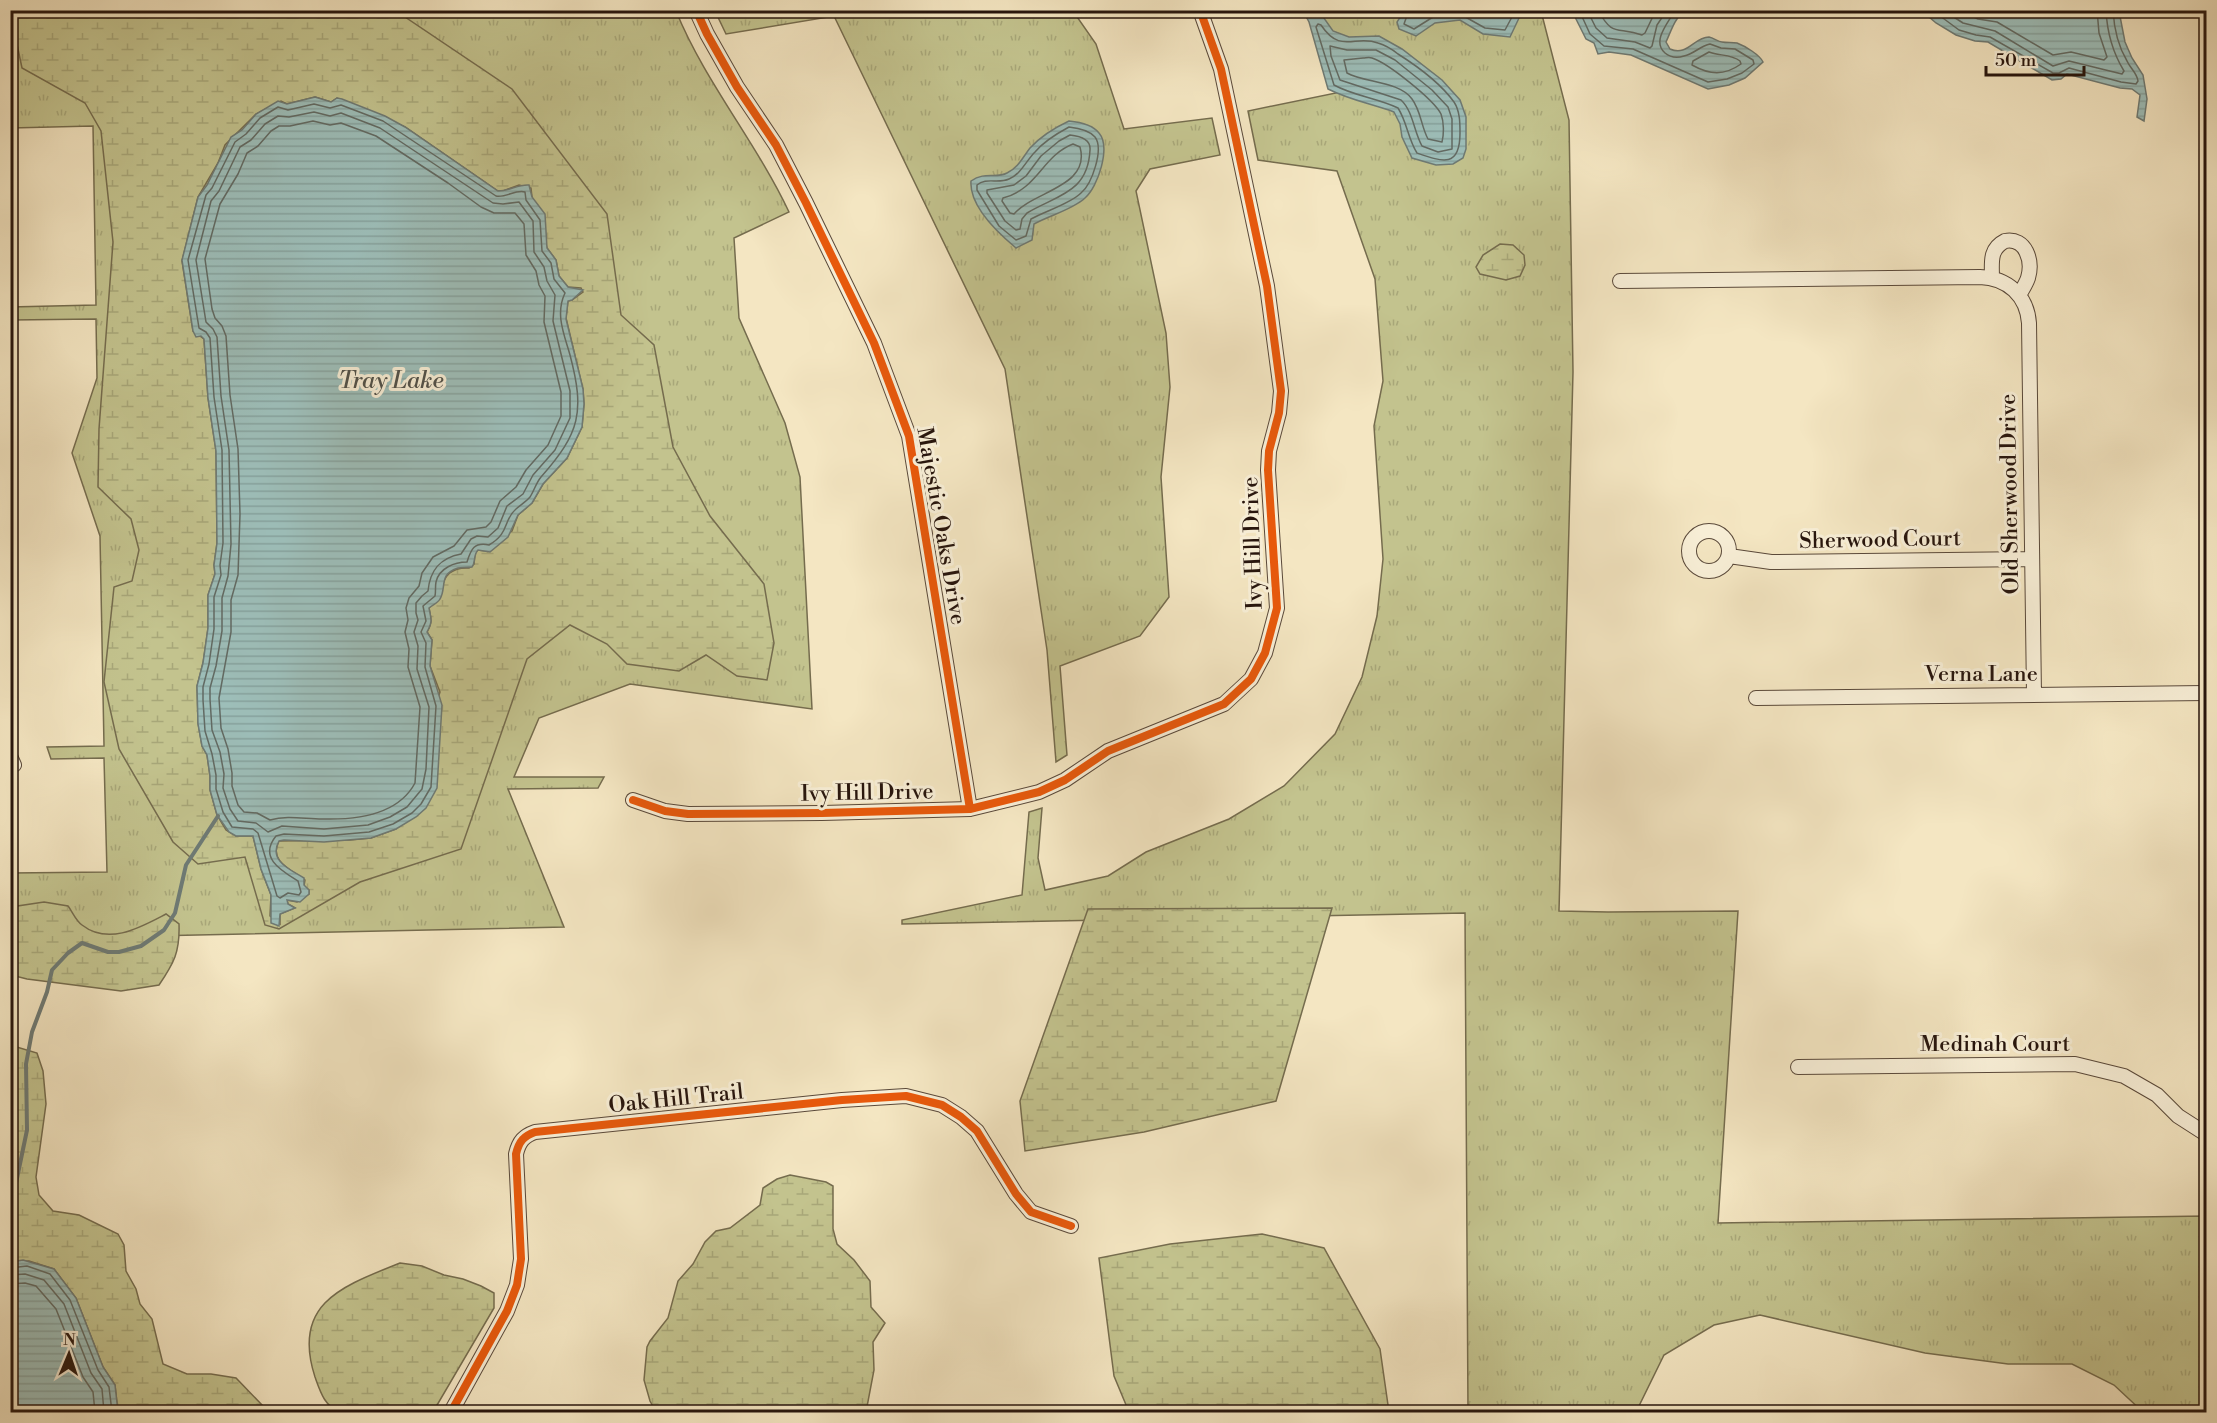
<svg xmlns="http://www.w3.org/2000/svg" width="2217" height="1423" font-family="'Libre Bodoni',serif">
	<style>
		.grass { fill: url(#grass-tufts); stroke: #756c4e; stroke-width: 1.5 }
		.wetland { fill: url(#wetland-marsh); stroke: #756c4e; stroke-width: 1.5; fill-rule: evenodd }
		.water { fill: url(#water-rules); stroke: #6e7a74; stroke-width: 1.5 }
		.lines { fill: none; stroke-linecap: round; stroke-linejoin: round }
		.shore { stroke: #626a63; stroke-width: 1.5 }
		.stream { stroke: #6e7a74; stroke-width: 4 }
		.minor-casing { stroke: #5a493a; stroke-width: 16 }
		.minor { stroke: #f8efd7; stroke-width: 14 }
		.cycleway-casing { stroke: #f8efd7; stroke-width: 11 }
		.cycleway { stroke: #e8590c; stroke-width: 8 }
		.labels { text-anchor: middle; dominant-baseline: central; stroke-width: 6; stroke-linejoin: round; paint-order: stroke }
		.street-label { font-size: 22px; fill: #27150d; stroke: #f8efd7 }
		.water-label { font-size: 24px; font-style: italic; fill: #505049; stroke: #f8efd7 }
	</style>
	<defs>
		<pattern id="grass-tufts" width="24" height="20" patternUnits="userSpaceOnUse" patternTransform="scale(1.5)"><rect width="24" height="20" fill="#c3c38e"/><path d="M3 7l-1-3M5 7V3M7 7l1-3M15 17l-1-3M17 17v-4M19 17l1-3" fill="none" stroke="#a8a779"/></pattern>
		<pattern id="wetland-marsh" width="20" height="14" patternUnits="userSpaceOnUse" patternTransform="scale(1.5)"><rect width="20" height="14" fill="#c3c38e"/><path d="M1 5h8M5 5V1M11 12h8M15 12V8" fill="none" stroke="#a8a779"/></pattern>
		<pattern id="water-rules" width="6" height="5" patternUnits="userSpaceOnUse" patternTransform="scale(1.5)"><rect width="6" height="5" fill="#9dbeb9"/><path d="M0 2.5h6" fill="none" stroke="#87a29e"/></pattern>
	</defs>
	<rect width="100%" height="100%" fill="#f4e6c2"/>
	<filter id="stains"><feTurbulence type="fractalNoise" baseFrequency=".00333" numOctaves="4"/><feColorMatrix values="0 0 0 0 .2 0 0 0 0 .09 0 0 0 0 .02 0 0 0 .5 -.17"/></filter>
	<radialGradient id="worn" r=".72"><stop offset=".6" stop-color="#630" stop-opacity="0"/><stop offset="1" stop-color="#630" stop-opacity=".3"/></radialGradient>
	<path class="grass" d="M11,11H676C705,82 756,142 789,212L734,238L739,318L785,423L800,477L812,709L630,684L539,718L514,777H604L598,788L508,789L564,927L11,939V873L107,872L104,758L51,759L47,747L104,746L100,536L72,453L97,378L96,319L11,320L10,307L96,305L93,126L11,128Z
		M715,11H1073L1096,44L1124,129L1212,118L1220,155L1150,169L1136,191L1166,333L1170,387L1161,477L1169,597L1140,636L1060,666L1067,755L1056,762L1047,650L1005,369L834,16L726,34Z
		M1313,11H1541L1569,120L1573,372L1559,911L1608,912L1738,911L1718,1223L2206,1216V1412H2143L2114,1385L2072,1364H2008L1925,1353L1760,1315L1714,1325L1664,1355L1638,1408V1412H1468L1465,913L902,924V920L1022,895L1029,812L1042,808L1038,858L1045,890L1108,876L1146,852L1229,819L1284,786L1335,734L1362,677L1377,616L1383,559L1374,426L1383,381L1375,279L1337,171L1258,160L1248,111L1336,93Z"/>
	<path class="wetland" d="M10,11H396L512,89L607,214L621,315L654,345L673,447L710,516L764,584L774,643L767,680L737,676L706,655L679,671L627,664L607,644L570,625L527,659L461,849L360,882L279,929L265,925L245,857L198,864L173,842L119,749L104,682L114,587L132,581L139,550L131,519L98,487L99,429L113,242L101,131L85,103L22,68ZM315,97L331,102L337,98L405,127L498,191H503L519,185L531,188L532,197L547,248L556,260L559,276L568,287L581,288L583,292L572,300L568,301L566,318L583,389L584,404L582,427L567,458L543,484L532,503L518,515L512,531L486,551L478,550L475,553L474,564L469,568C453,567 442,575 442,592L429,608C431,619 433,621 427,632L432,640L430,666L440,692L396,829L371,838L350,840L279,841C268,861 292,870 305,880L304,886L309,890V894L297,902L287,900L288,904L295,908L280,914V924L270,916L271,895L261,869L253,836H236L226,830L217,815L210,790V776L207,755L202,746L198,723L197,686L203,663L208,628V595L215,574L214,565L217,543L216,451L208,398L204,339L193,331L182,261L198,197L218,163L225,145L256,114L281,101L287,104Z
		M1500,244L1513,245L1524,255L1525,265L1520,276L1506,280L1480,274L1476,267L1483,255Z
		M44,902L68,906C72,911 76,921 82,925C109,946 141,927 166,914L179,924C180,952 174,963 159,985L121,991L27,979L11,975V907Z
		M1332,908L1276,1101L1144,1132L1025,1151L1020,1101L1088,909Z
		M10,1045L37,1053L43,1071L46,1104L36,1177L39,1195L53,1211L79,1215L118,1234L124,1245L126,1271L136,1289L140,1304L152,1319L163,1364L187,1374H211L236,1378L264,1407L260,1412H118L115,1385L103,1367L76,1298L54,1269L29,1261L11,1262Z
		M790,1175L826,1182L833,1186V1229L837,1244L854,1260L870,1281L871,1307L885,1323L873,1342L874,1370L866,1412H656L650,1401L644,1380L647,1347L650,1341L668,1318L678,1281L693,1264L705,1242L716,1231L730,1228L760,1205L763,1188L777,1179Z
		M1262,1234L1324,1248L1380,1349L1389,1412H1129L1114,1376L1099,1258L1170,1244Z
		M400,1263L422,1266L444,1275L463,1279L481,1286L494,1293V1308L433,1412C410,1413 387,1412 364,1412C357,1412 347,1414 341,1412C325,1408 320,1391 315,1377C291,1303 343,1286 400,1263Z"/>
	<path class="water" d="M1519,10L1520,16L1510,37L1483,34L1460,20L1435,23L1416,36L1399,29L1397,22L1404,11Z
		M1303,11H1319L1333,31L1349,37L1379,36L1402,49L1442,80L1460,100L1466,117V149L1463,158L1453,164L1436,165L1412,158L1402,137L1400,124L1394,112C1372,104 1350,100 1328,89L1309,22Z
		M1572,11H1684C1675,18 1671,31 1666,42L1670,49C1687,57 1694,37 1709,37C1714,38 1718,42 1722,42C1727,43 1732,42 1737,43C1745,46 1760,55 1763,62L1745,78L1729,85L1708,89L1631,55L1609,52L1598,54L1594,43L1586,39Z
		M1922,11H2119L2125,42L2132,58L2143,75L2147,99L2144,121L2137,117L2140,95L2132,89L2120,88L2067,74L2061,79L2052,80L1988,42L1975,41L1956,35L1936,23Z
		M315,97L331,102L337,98L342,99L385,116L405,127L498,191C510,191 518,184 529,185L532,197L545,214L547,248L556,260L559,276L568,287L583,290L572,300L568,301L566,319L583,389L584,404L582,427L567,458L543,484L532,503L518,515L508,537L490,552L478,550C473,555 476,562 472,567C467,568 462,567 458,568C438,574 447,588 440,599C438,603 432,605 429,608C431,619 433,621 427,632L432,640L430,666L442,705L437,788L426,808L416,817L396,829L371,838L324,842L284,840L279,841C268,861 291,870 304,878V885L309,890V894L300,902L287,900L288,904L295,908L280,914L279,926L271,923V895L261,869L253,836H236L229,832L217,815L210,790V776L207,755L202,746L198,724L197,686L203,663L208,628V595L215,574L214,565L217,543L216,451L208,398L204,339L201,336L196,337L193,331L182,260L198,197L207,185L231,137L242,130L256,114L278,101L287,104Z
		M1069,121C1079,122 1092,124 1099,133C1111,147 1098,187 1085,198C1072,210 1050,215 1034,224L1032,240L1016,248C998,233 969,206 971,181C985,171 996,179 1007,173C1018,168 1023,157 1030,148C1041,136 1054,128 1069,121Z
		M23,1260L54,1269L76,1298L103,1367L115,1385L118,1412H11V1262Z"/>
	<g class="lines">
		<path class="shore" d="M1409,10L1404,24L1414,29L1433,17L1460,14L1485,28L1505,30L1513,15L1514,10
			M1579,10L1590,34L1604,46L1633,49L1708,82L1727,79L1742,73L1754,64L1753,60L1735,49L1721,48L1710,44C1700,46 1694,54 1684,56C1678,58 1671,58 1665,53C1651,41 1669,22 1675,10
			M1587,10L1596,28L1607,38L1635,42L1650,48L1652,46L1657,25L1667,10
			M1598,10C1613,38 1617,26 1642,35L1645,33L1656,10
			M1932,10L1959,30L1976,35L1990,37L2053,73H2059L2069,68L2121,82L2136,84L2138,81C2137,73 2130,68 2127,61C2118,46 2114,28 2113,10
			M1943,10L1963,23L1995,31L2053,66L2069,61L2122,74L2124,71C2113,53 2107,32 2106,10
			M1959,10L1978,19L1997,22L2053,55L2071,52L2104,60L2107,57L2099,33L2097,10
			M1318,24L1321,25C1341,55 1355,34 1378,43C1385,45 1393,50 1398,54C1417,66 1441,84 1454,102C1460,111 1460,123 1460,133C1460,168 1443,162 1417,153C1408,139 1407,122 1398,108C1377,98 1354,96 1334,85L1316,27Z
			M1330,46L1347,50H1376L1395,60L1432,90L1448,107L1452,119V149L1438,152L1422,146C1414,132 1413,111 1401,100L1340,80L1331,56Z
			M1709,52C1719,56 1731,54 1740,61L1741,64C1724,76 1710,75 1692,65L1693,61Z
			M1363,58C1366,58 1369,57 1372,58C1388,63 1434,100 1441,114C1444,122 1444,134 1442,142L1428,139C1421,126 1421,111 1412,99C1399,81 1365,83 1347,73L1344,60Z
			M314,104L330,108L341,105L383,121L496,196C506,198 516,189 525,192L526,200L540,220L542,251L551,263L554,279L565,293C555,314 564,334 570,355C585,412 580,433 541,477C536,483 534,491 530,497C526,502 520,505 516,509C503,520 510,533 489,545C474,542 471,549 467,562C455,562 439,568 436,582C435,587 436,591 435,596L423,606L426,621L421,632L426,643L425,667L436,706L431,787L421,804L412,813L393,824L369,832L324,836L284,834L276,836C258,858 282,871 298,881L301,892L299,895L288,893L280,898L277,896L258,833L253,829L232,827L223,812L216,789V775L212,754L205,731L203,700V687L209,664L214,629V597L221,575L220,565L223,543L222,450L214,397L210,338L206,332L199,328L188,260L206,195L212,188L235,142L246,134L260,118L278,107L288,110Z
			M314,112L330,116L341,113L380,128L493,203L503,204L519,202L533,221L534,252L544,267L547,281L555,295L553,321L570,391V418L555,450L533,475L523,494L507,506L498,528L488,537L477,536L471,539L461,554C440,558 430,570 428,591L422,596L416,603V613L418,620L414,632L418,646L417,669L429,707L426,769L422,789L407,807L390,817L368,825L324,829L282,826L268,832L256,823L238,821L230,809L223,788L224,774L220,752L212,730L210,699V688L216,666L222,631V598L228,576L231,544L229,450L221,396L217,337L213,329L206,322L196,260L211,201L219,191L240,147L251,140L265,124L278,116L289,117Z
			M313,121L330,125L341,123L376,136L448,183L481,207L494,213H515L524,224L526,255L536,271L539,285L545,296L544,322L561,392V416L548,445L526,470L516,487L500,501L491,522L486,527L467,530L454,546L433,557L422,573L419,586L409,598L406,608L408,620L405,632L409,649L408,667L420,707L415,783C398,815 355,820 322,819C305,819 287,815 270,820L257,813L244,812L238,805L232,786V773L228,749L221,728L219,698L231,632V600L238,575L240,514L238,449L230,395L226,336L222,326L215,318L212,309L205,259L220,204L238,174L247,153L258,146L271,131L279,126H290Z
			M1069,127C1078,128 1089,130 1095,137C1104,149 1092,184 1081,193C1070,204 1045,211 1031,219L1026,236L1016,240L999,226L977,190V185C986,177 998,184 1009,179C1021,174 1026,161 1035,152C1044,141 1056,134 1069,127Z
			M1070,135C1080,136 1091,139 1090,150C1088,193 1057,195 1027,213L1022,219L1020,229L1016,230L1005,221L987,193V190L1014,185L1026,176L1041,156L1059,141Z
			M1073,144L1080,147C1091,187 1033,191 1014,214L1010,213L1002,201L1003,198C1038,189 1042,156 1073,144Z
			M10,1268L27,1266L50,1274L70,1300L98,1370L109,1387L112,1412
			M10,1275L25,1274L44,1280L64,1304L91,1373L102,1389L104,1412
			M10,1284L25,1283L36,1286L56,1309L83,1377L93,1392L95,1412"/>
		<path class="stream" d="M10,1212L27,1130L26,1064L32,1032L47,992L52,970L68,953L82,943L108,952H119L141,946L164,930L175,913L186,865L218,816"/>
		<defs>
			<path id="minor" d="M696,10L707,34L737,87L776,145L806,203L874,343L909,436L970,809
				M1992,278C1992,263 1989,249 2005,241C2026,237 2033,261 2028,278C2026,284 2022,290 2019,295
				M1620,281L1980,277C2008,278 2027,296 2029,323L2034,695
				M1689 551a20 20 0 1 1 40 0a20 20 0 1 1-40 0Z
				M1729,556L1771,562L2032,559
				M1756,698L2206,693
				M10,756L14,765
				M633,800L665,811L688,814L822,813L970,809L1039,792L1065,780L1108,751L1224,704L1251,679L1265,653L1277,608L1268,470L1269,451L1279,413L1281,391L1267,286L1221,69L1200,10
				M1798,1067L2075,1064L2124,1076L2157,1095L2178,1116L2206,1134
				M451,1412L507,1311L517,1285L521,1259L516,1154C519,1141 524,1136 535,1132L842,1100L906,1096L942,1105L961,1117L977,1131L1016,1194L1031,1212L1071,1226"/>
		</defs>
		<use href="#minor" class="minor-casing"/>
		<use href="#minor" class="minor"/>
		<defs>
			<path id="cycleway" d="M696,10L707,34L737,87L776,145L806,203L874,343L909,436L970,809
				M633,800L665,811L688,814L822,813L970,809L1039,792L1065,780L1108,751L1224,704L1251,679L1265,653L1277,608L1268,470L1269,451L1279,413L1281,391L1267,286L1221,69L1200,10
				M451,1412L507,1311L517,1285L521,1259L516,1154C519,1141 524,1136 535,1132L842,1100L906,1096L942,1105L961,1117L977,1131L1016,1194L1031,1212L1071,1226"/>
		</defs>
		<use href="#cycleway" class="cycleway-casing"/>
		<use href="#cycleway" class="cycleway"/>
	</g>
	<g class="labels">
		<g class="street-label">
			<text transform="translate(2010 494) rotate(-91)">Old Sherwood Drive</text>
			<text transform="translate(941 526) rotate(80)">Majestic Oaks Drive</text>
			<text transform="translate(1880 540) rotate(-1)">Sherwood Court</text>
			<text transform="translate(1253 543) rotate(-92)">Ivy Hill Drive</text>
			<text x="1981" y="674">Verna Lane</text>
			<text transform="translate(867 793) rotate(-1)">Ivy Hill Drive</text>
			<text x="1995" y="1044">Medinah Court</text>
			<text transform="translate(676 1099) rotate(-6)">Oak Hill Trail</text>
		</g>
		<g class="water-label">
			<text x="391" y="381">Tray Lake</text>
		</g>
	</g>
	<rect width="2217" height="1423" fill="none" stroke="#f4e6c2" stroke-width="36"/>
	<rect x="12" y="12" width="2193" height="1399" fill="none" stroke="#27150d" stroke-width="3"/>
	<rect x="18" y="18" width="2181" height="1387" fill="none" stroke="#27150d" stroke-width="1.5"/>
	<g transform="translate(69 1354) rotate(2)" stroke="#f8efd7" stroke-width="4.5" paint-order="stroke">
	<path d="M0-4.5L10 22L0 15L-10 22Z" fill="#27150d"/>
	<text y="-9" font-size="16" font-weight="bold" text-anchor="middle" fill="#27150d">N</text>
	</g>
	<path d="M1986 66v9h98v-9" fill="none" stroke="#27150d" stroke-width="3"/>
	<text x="1995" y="66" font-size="18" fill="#27150d" stroke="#f8efd7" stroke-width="4.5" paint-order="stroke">50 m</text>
	<rect width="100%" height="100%" filter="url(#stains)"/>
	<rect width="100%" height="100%" fill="url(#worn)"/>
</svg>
